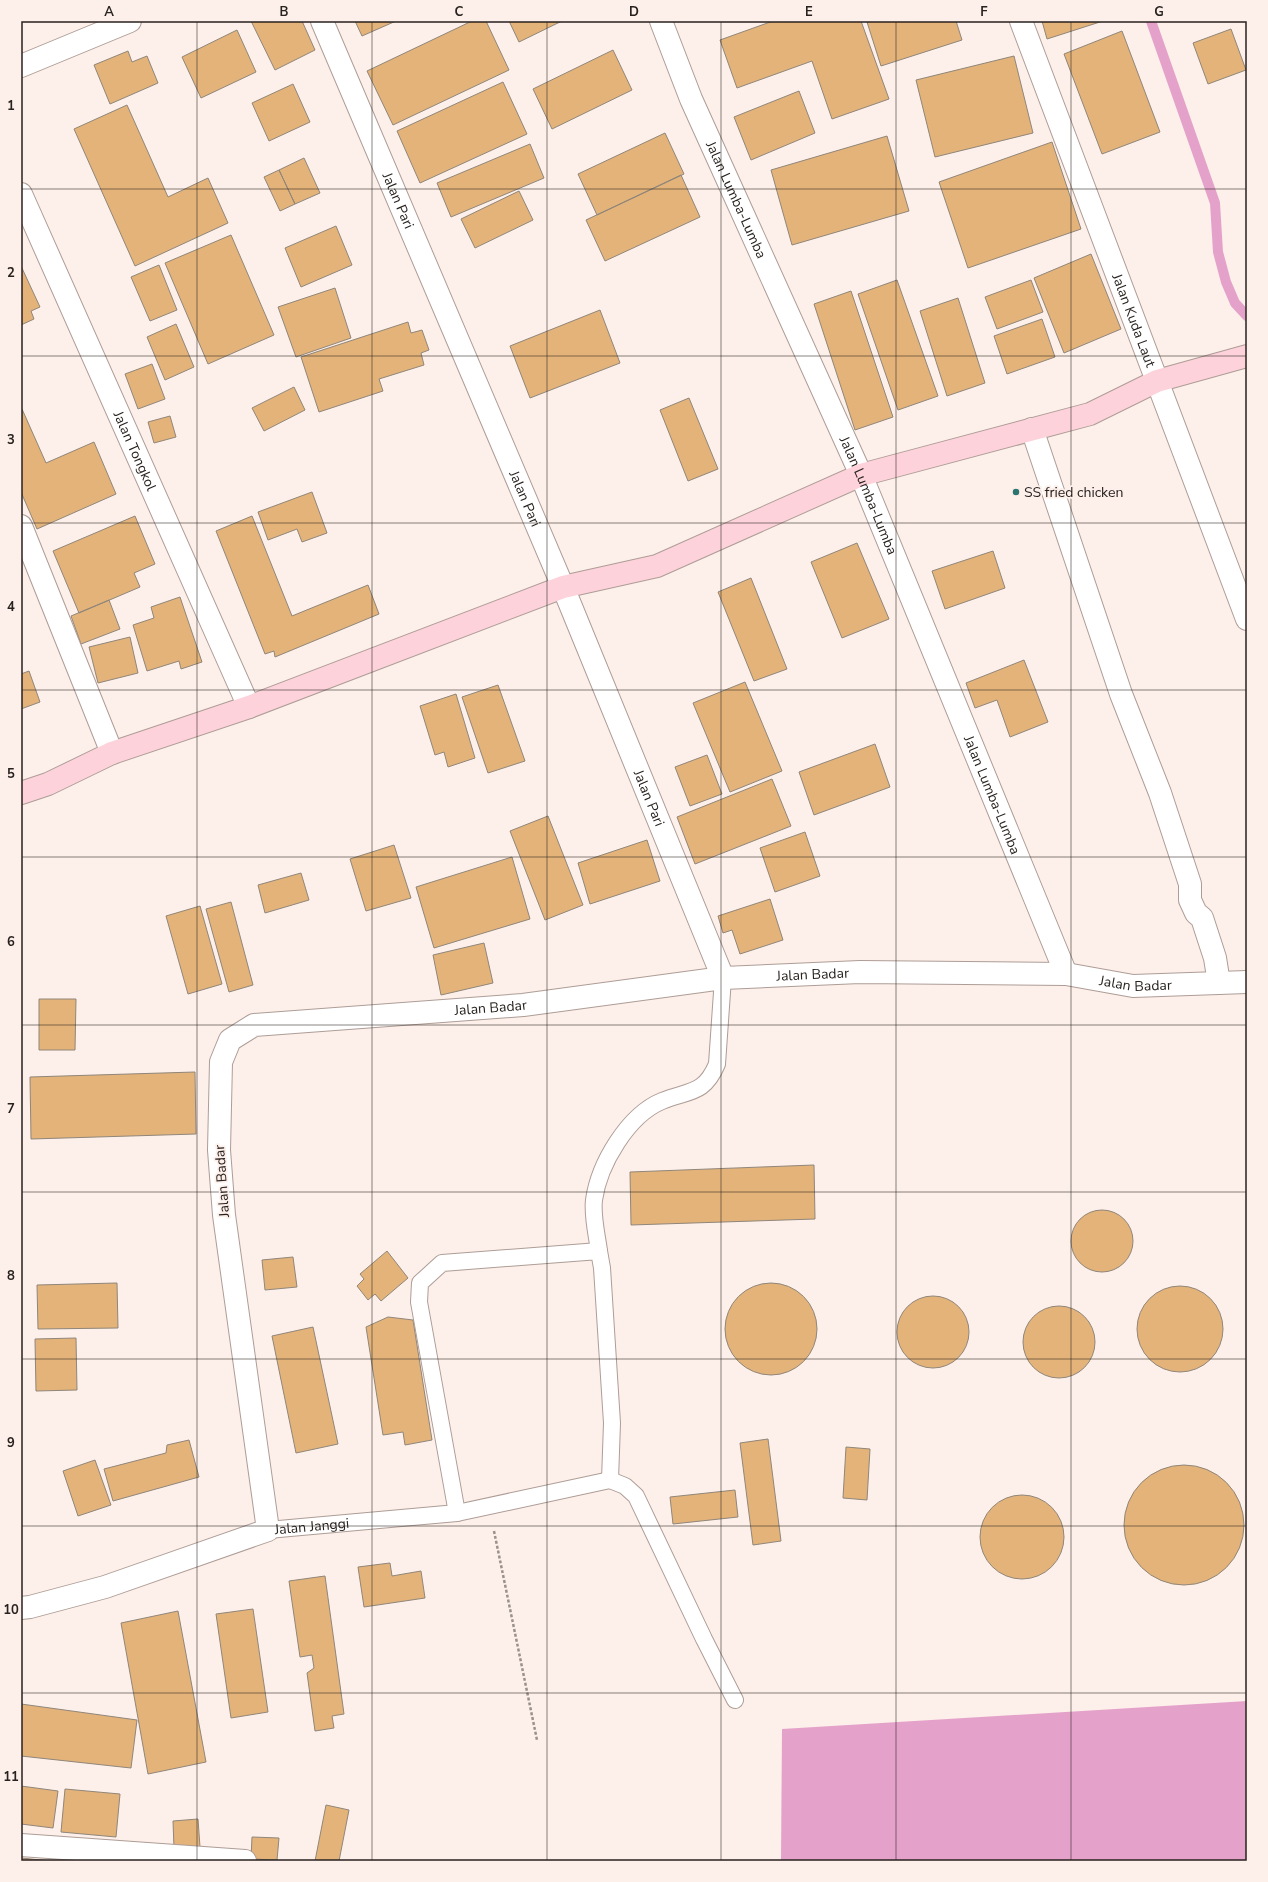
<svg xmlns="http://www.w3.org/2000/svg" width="1268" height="1882" font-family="'Nunito Sans',sans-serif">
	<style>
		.water { fill: #e4a2cb }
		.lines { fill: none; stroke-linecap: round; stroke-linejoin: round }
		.stream { stroke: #e4a2cb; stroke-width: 10 }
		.building { fill: #e3b379; stroke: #90867a }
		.service-casing { stroke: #ae9d97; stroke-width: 18 }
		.minor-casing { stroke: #ae9d97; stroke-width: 24 }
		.secondary-casing { stroke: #ae9d97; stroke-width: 24 }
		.path { stroke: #9b918c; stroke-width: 2.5; stroke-dasharray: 3 2; stroke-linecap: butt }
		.service { stroke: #fff; stroke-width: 16 }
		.minor { stroke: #fff; stroke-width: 22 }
		.secondary { stroke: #fdd2da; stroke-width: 22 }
		.grid { fill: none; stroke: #28221f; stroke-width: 1; stroke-opacity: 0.55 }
		.poi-dot { fill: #2b746f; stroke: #fdefe9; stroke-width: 1.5 }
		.labels { text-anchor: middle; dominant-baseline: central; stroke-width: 3.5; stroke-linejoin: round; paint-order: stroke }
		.street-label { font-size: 14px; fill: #28221f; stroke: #fdefe9 }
		.poi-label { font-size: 14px; fill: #28221f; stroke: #fdefe9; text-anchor: start }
		.neatline { fill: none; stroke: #28221f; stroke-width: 1.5 }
		.grid-label { font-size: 13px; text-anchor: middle; font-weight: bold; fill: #28221f }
	</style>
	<rect width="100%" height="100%" fill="#fdefe9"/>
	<path class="water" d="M1247,1701V1861H781L782,1729Z"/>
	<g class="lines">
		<path class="stream" d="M1151,21L1215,203L1218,252L1226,282L1235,303L1247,316"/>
	</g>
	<path class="building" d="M251,21H302L315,50L275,70Z
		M355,21H396L362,36Z
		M472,21H486L509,70L393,125L367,71Z
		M509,21H562L519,42Z
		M773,21H861L889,99L832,119L812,61L737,88L720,40Z
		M871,21H956L962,40L881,66L867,22Z
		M1042,21H1103L1047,39Z
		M1231,29L1246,70L1208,84L1193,43Z
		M237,30L256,72L201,98L182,57Z
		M1122,31L1160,132L1102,154L1064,54Z
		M613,50L632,90L552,129L533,89Z
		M128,51L132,62L147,56L158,83L110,104L94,65Z
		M1014,56L1033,133L935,157L916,80Z
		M503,82L527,134L420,183L397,131Z
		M293,84L310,122L269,141L252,103Z
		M799,91L815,133L751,160L734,117Z
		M127,105L168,197L208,178L228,223L135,266L74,129Z
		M665,133L684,174L597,215L578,174Z
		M887,136L909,211L792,245L771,170Z
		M1052,142L1081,229L968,268L939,182Z
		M530,144L544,178L451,217L437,183Z
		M304,158L320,193L295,204L279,170Z
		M279,170L295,204L280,211L264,177Z
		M681,175L700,217L605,261L586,220Z
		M519,191L533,220L475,248L461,219Z
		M336,226L352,265L301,287L285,248Z
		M231,235L274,335L208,364L165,263Z
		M1091,254L1121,329L1064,353L1034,278Z
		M159,265L177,310L150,321L131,277Z
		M21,266L40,307L31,311L34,319L21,325Z
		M897,280L938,396L898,410L858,294Z
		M1031,280L1043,312L997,329L985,297Z
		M335,288L351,338L296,357L278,307Z
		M851,291L893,417L855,430L814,304Z
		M958,298L985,383L947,396L920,311Z
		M600,310L620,363L530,398L510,346Z
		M1042,319L1055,357L1007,374L994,336Z
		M408,322L411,333L422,330L429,350L421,353L424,365L379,379L383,391L319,412L301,357Z
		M176,324L194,367L165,380L147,337Z
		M152,364L165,399L138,409L125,374Z
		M294,387L305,410L264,431L252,408Z
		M689,398L718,469L688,481L660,410Z
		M22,409L46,463L94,442L116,494L37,529L21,492Z
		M170,416L176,437L154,443L148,422Z
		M312,492L327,533L302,542L297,529L268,540L258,512Z
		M135,516L155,564L134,573L140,587L79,613L53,551Z
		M252,516L292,616L368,585L379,614L275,657L274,651L265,654L216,531Z
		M857,543L889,619L842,638L811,562Z
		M993,551L1005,588L945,609L932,571Z
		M751,578L787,669L754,681L718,592Z
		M180,597L202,662L181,669L179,661L147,671L133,625L154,618L151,607Z
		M109,600L120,629L81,644L71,616Z
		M130,637L138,673L98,683L89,647Z
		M1024,660L1048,722L1010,737L997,700L975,708L966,683Z
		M29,671L40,702L21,709V674Z
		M745,682L782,771L730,792L693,703Z
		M498,685L525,761L488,773L462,697Z
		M456,694L475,758L448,767L444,752L435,755L420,706Z
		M875,744L890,787L814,815L799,772Z
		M707,755L722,794L690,806L675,767Z
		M772,779L791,826L695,864L677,817Z
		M548,816L583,905L545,920L510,831Z
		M805,832L820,876L775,892L760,848Z
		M647,840L660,881L590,904L578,863Z
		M394,845L411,898L366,911L350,859Z
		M512,857L530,919L434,948L416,887Z
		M301,873L309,900L265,913L258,885Z
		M770,899L783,940L740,954L732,930L723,933L718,916Z
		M231,902L253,985L229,992L206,909Z
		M200,906L222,984L188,994L166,916Z
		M484,943L493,983L441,995L433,955Z
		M39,999H76L75,1050H39Z
		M195,1072L196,1134L31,1139L30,1077Z
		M814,1165L815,1219L631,1225L630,1172Z
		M1071 1241a31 31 0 1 1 62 0a31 31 0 1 1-62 0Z
		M387,1251L408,1278L381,1301L375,1294L368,1300L357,1286L364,1279L360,1274Z
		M293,1257L297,1287L265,1290L262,1260Z
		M117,1283L118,1328L38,1329L37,1285Z
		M725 1329a46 46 0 1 1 92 0a46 46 0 1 1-92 0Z
		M1137 1329a43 43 0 1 1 86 0a43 43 0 1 1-86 0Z
		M897 1332a36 36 0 1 1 72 0a36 36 0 1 1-72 0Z
		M1023 1342a36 36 0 1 1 72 0a36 36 0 1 1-72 0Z
		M388,1317L413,1320L432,1440L405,1445L403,1432L383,1435L366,1327Z
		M313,1327L338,1444L296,1453L272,1336Z
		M76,1338L77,1390L36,1391L35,1339Z
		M768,1439L781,1541L753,1545L740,1443Z
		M189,1440L199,1477L113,1501L104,1469L166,1453L167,1445Z
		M846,1447L870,1449L867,1500L843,1498Z
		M95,1460L111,1505L78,1516L63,1471Z
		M1124 1525a60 60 0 1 1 120 0a60 60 0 1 1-120 0Z
		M735,1490L738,1517L673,1524L670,1497Z
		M980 1537a42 42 0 1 1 84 0a42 42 0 1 1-84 0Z
		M390,1563L392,1576L421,1571L425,1598L364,1607L358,1567Z
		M325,1576L344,1714L332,1716L334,1728L315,1731L307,1673L314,1668L312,1655L300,1657L289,1581Z
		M253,1609L268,1712L231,1718L216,1614Z
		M178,1611L206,1762L148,1774L121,1623Z
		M21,1704L137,1720L131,1768L21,1756Z
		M21,1786L58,1791L53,1828L21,1824Z
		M65,1789L120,1794L116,1837L61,1832Z
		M326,1805L349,1810L339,1861H315Z
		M198,1819L200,1847L174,1848L173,1821Z
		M252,1837L279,1838L277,1860L251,1859Z
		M21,1858L51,1861H21Z"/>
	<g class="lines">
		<defs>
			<g id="service">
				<path d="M599,1251C597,1235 592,1216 594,1200C599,1164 628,1115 662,1101C689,1090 704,1095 717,1064L723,978"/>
				<path d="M610,1480L625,1486L636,1496L704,1639L735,1700"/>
				<path d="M457,1513L419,1302L420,1283L442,1263L599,1251L602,1268L612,1423L610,1480"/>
				<path id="s1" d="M268,1530L457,1513L610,1480"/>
			</g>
			<g id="minor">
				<path id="s2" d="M322,21L563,587L723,978"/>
				<path id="s3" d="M661,21L691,99L861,475L1066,974"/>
				<path id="s4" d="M1021,21L1247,619"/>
				<path d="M21,66L130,21"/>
				<path id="s5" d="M21,194L249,707"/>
				<path d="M1032,429L1121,694L1160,793L1190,884V900L1196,913L1202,918L1215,958L1219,983"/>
				<path d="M21,526L112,753"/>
				<path id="s6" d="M21,1608L30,1607L105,1587L268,1530L224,1215L219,1150L221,1062L230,1040L254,1025L523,1005L723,978L860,972L1066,974L1133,986L1247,982"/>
				<path d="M21,1845L245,1861"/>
			</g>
			<path id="secondary" d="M21,793L48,784L112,753L249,707L563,587L657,566L861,475L1090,414L1157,381L1247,356"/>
		</defs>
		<use href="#service" class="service-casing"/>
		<use href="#minor" class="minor-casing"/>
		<use href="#secondary" class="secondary-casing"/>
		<path class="path" d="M494,1531L537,1740"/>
		<use href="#service" class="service"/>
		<use href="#minor" class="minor"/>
		<use href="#secondary" class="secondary"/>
	</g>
	<path class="grid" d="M197,21V1861M372,21V1861M547,21V1861M721,21V1861M896,21V1861M1071,21V1861M21,189H1247M21,356H1247M21,523H1247M21,690H1247M21,857H1247M21,1025H1247M21,1192H1247M21,1359H1247M21,1526H1247M21,1693H1247"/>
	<circle class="poi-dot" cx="1016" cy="492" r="4"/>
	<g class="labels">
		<g class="street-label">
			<text stroke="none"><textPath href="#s3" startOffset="194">Jalan Lumba-Lumba</textPath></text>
			<text stroke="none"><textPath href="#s2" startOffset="195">Jalan Pari</textPath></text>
			<text stroke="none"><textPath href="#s4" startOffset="320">Jalan Kuda Laut</textPath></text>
			<text stroke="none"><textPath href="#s5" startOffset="281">Jalan Tongkol</textPath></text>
			<text stroke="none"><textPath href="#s3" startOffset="518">Jalan Lumba-Lumba</textPath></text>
			<text stroke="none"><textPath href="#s2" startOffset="519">Jalan Pari</textPath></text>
			<text stroke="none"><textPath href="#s3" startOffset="842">Jalan Lumba-Lumba</textPath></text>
			<text stroke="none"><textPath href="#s2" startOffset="843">Jalan Pari</textPath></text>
			<text stroke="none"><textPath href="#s6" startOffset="1344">Jalan Badar</textPath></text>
			<text stroke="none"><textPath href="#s6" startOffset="1668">Jalan Badar</textPath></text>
			<text stroke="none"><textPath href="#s6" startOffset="1020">Jalan Badar</textPath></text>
			<text transform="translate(222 1181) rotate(-94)">Jalan Badar</text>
			<text stroke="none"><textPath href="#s1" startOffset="44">Jalan Janggi</textPath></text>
		</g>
		<g class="poi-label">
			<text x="1024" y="492">SS fried chicken</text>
		</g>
	</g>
	<rect width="1268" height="1882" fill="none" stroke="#fdefe9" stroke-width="44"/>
	<rect x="22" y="22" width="1224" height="1838" class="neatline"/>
	<g class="grid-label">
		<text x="109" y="16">A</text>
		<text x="284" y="16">B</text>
		<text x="459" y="16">C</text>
		<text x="634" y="16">D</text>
		<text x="809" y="16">E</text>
		<text x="984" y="16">F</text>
		<text x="1159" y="16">G</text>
		<text x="11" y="110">1</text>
		<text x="11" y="277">2</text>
		<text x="11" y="444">3</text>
		<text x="11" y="611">4</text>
		<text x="11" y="778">5</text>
		<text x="11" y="946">6</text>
		<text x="11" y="1113">7</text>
		<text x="11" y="1280">8</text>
		<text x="11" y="1447">9</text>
		<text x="11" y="1614">10</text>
		<text x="11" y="1781">11</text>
	</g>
</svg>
